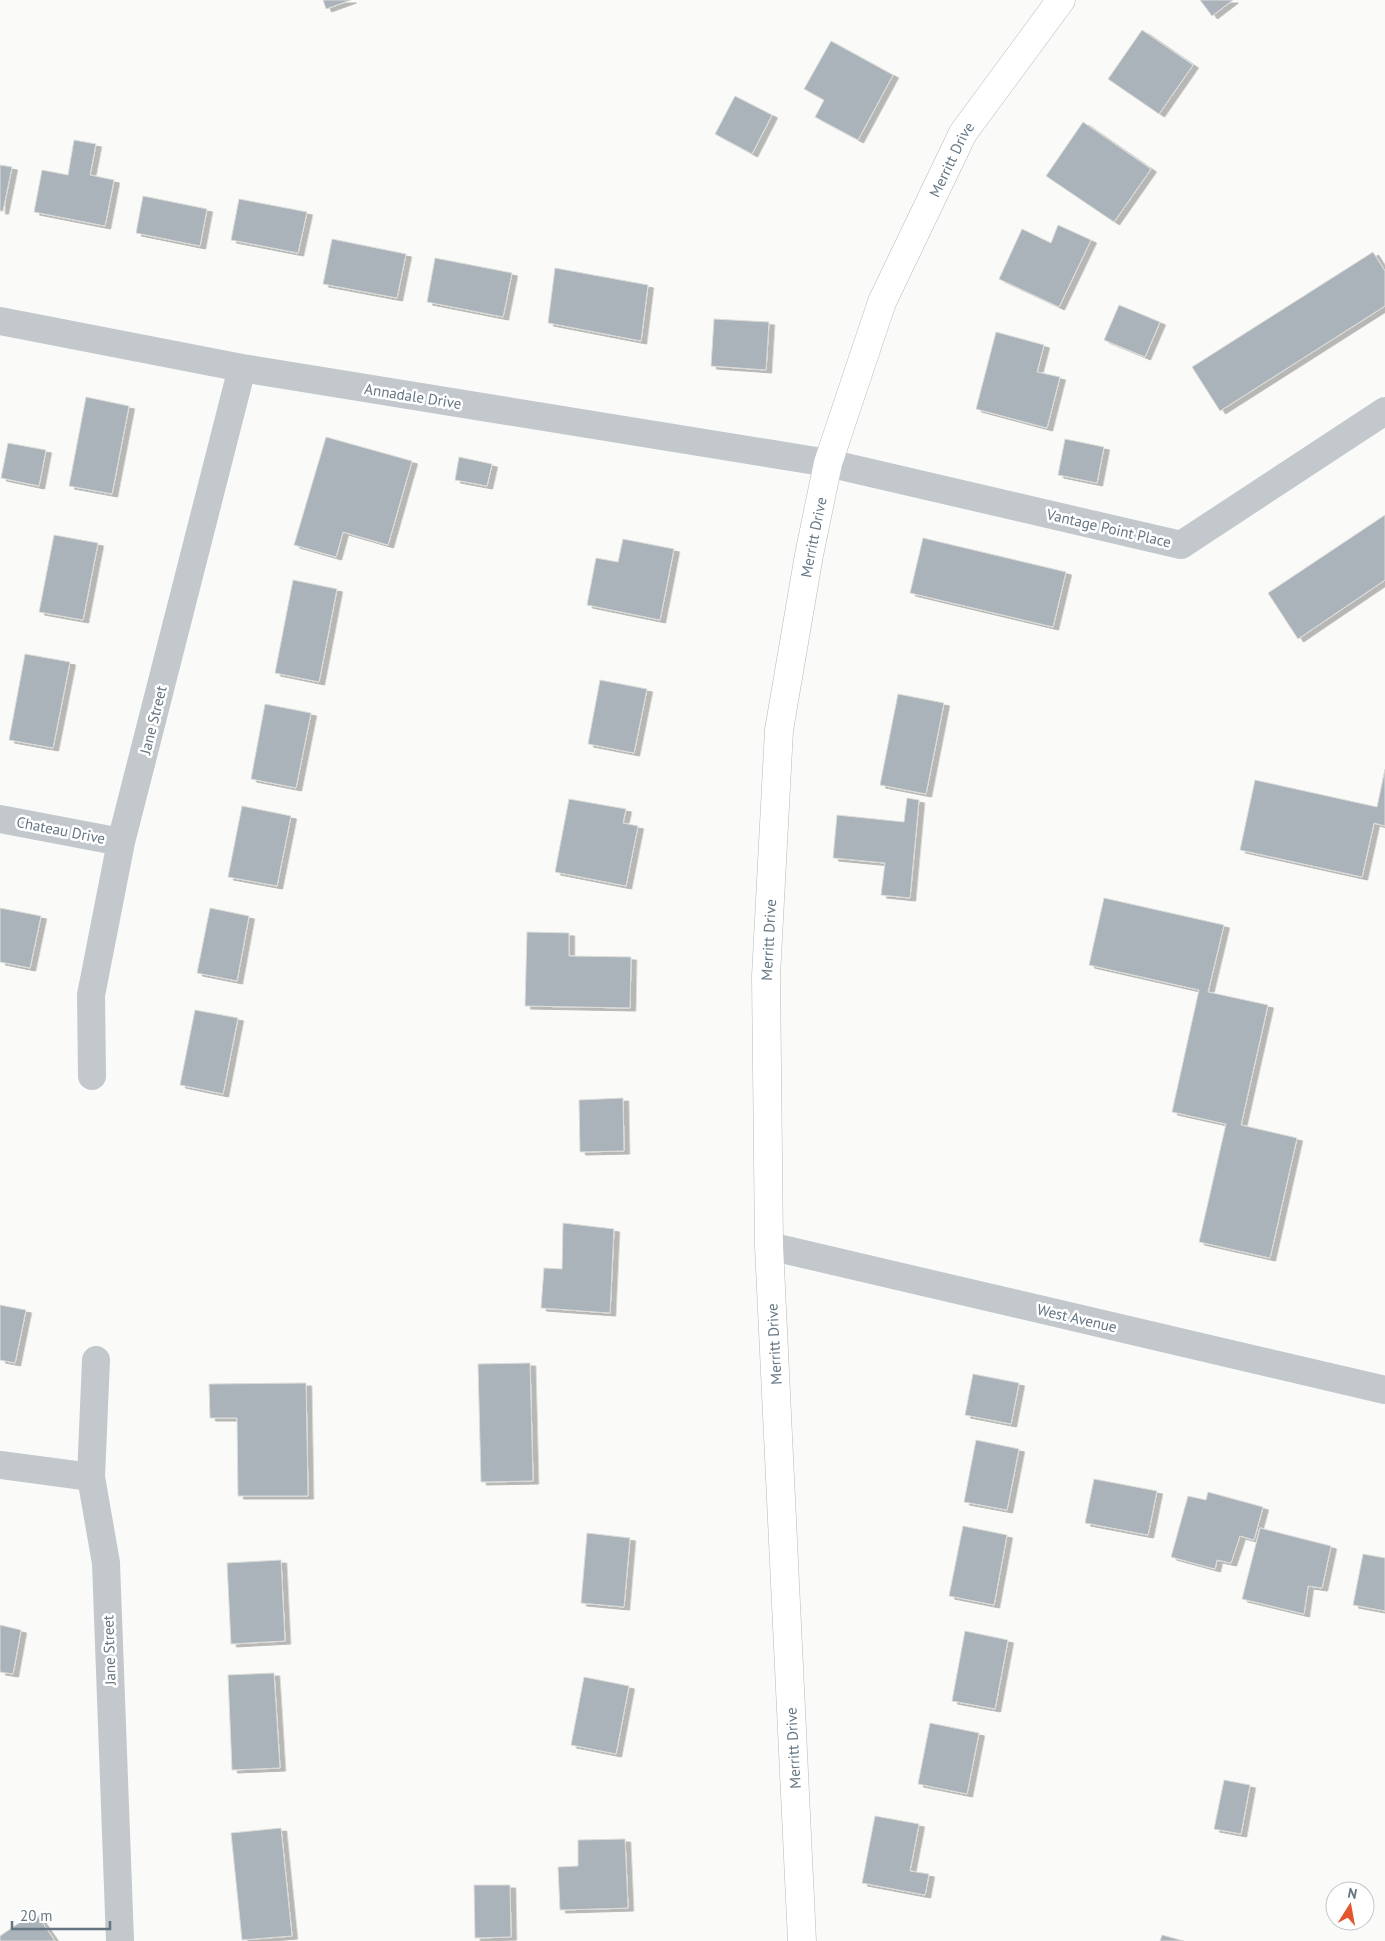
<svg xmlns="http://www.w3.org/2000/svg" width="1385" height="1941" font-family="'PT Sans',sans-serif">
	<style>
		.building { fill: #aab3b9; stroke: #dcdcda; filter: url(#shadow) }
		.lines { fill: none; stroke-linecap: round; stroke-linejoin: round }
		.major-casing { stroke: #b5babe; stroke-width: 29 }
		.minor { stroke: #c3c8cc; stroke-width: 28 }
		.major { stroke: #fff; stroke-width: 28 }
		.labels { text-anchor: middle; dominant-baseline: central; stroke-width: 5; stroke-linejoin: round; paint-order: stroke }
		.street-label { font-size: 15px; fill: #657683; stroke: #fff }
	</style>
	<defs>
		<filter id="shadow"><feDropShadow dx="5.5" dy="3" stdDeviation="0" flood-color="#0004"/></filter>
	</defs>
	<rect width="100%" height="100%" fill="#fafaf8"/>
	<path class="building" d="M323,0H351L326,9Z
		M1200,0H1233L1212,16Z
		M1142,30L1193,65L1159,114L1108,79Z
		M831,41L893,75L858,140L815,117L824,100L804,89Z
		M735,96L772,115L752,154L715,134Z
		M1083,122L1151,169L1114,222L1046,176Z
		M74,140L96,144L90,175L114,180L105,226L34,212L42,170L68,175Z
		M0,165L12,167L3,211H0Z
		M143,196L207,209L200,246L136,233Z
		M239,199L307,212L298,253L231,240Z
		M1058,225L1091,240L1059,307L999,279L1022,229L1051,243Z
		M332,239L406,254L397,298L323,284Z
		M1373,252L1385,271V306L1220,411L1192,367Z
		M435,258L512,273L503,317L427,302Z
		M555,268L648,285L641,341L548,323Z
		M1119,305L1160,322L1145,357L1104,340Z
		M714,319L769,322L766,370L711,366Z
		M996,332L1044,345L1037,372L1060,377L1047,428L976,409Z
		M86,397L129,406L112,494L69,486Z
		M326,437L412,461L388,545L343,532L336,557L294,545Z
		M1065,439L1104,447L1097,483L1058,475Z
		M8,443L46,450L39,486L1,478Z
		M459,457L492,464L487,486L455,480Z
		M1385,515V580L1298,639L1268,593Z
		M54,535L98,543L83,620L39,612Z
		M923,538L1066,572L1053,627L910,593Z
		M623,539L674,549L660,620L587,605L596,558L618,562Z
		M293,580L337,589L319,682L275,673Z
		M25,654L70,662L53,748L9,740Z
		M600,680L647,689L634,753L588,744Z
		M898,694L944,703L926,794L880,785Z
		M265,704L311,713L296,788L251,779Z
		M1385,769V826L1374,823L1362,877L1240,850L1255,780L1377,807Z
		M907,798L919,800L910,898L881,895L885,863L833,858L837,815L904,822Z
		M569,799L626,809L623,823L638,826L626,886L555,872Z
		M242,806L291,816L277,886L228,877Z
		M1104,898L1224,925L1208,992L1268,1005L1241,1125L1297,1138L1270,1258L1199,1242L1226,1124L1172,1112L1199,990L1089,965Z
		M0,908L41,916L30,968L0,962Z
		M210,908L249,916L237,981L197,973Z
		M527,932L569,933V956L631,957L630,1008L525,1006Z
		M195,1010L238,1018L223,1094L180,1085Z
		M623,1098L624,1151L580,1152L579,1100Z
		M563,1223L614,1229L610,1313L541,1308L544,1268L562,1269Z
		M0,1305L26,1310L15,1363L0,1360Z
		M530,1363L533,1481L481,1482L478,1364Z
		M973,1374L1019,1383L1011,1424L965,1415Z
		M306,1383L308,1496H238L237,1418H210L209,1384Z
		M976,1440L1019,1449L1007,1510L964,1502Z
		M1094,1479L1157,1491L1148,1535L1085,1523Z
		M1208,1492L1263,1507L1254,1540L1240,1536L1231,1563L1217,1560L1215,1569L1171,1557L1188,1496L1206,1500Z
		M963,1526L1007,1535L994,1605L949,1596Z
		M1260,1528L1331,1546L1322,1588L1308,1586L1304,1614L1242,1599Z
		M587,1533L630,1538L624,1607L581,1603Z
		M1363,1554L1385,1558V1611L1353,1605Z
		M281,1560L285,1641L231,1644L227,1563Z
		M0,1625L21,1630L13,1674L0,1672Z
		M965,1631L1008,1640L995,1709L952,1701Z
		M274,1673L280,1768L232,1770L228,1675Z
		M584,1677L629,1686L616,1754L571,1745Z
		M930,1723L979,1733L967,1794L918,1784Z
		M1224,1780L1250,1785L1241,1834L1214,1829Z
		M875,1816L919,1824L910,1871L929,1874L925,1895L862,1883Z
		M281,1828L292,1936L242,1940L231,1833Z
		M625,1839L628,1908L560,1910L558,1867L578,1866V1840Z
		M474,1885H510L511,1937L475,1938Z
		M35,1912L55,1941H0V1936Z
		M1162,1935L1184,1941H1160Z"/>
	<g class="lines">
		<defs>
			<g id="major">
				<path id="s1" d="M802,1941L769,1246L766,976L779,730L809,555L828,463L882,302L963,133L1061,0"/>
			</g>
		</defs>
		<use href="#major" class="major-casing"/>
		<path class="minor" d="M0,321L242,368L828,463L1181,545L1385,411
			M0,819L121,842
			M92,1076L91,995L121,842L242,368
			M769,1246L1385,1390
			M96,1360L91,1477L106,1563L120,1941
			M0,1465L91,1477"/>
		<use href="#major" class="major"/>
	</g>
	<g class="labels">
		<g class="street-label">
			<text stroke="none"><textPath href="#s1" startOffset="1812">Merritt Drive</textPath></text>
			<text transform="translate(413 396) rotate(9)">Annadale Drive</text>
			<text transform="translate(1109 528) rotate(13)">Vantage Point Place</text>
			<text stroke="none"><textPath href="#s1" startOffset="1408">Merritt Drive</textPath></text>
			<text transform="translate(153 720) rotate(-76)">Jane Street</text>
			<text transform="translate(61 830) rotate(11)">Chateau Drive</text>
			<text stroke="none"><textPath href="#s1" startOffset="1002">Merritt Drive</textPath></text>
			<text transform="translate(1077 1318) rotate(13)">West Avenue</text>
			<text transform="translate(774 1344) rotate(-93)">Merritt Drive</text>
			<text transform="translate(109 1650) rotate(-92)">Jane Street</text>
			<text transform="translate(793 1748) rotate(-93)">Merritt Drive</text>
		</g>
	</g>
	<g transform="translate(1350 1906) rotate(11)"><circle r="24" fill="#ffffff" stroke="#c1c8cd"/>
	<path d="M0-4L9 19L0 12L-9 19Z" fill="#e4572e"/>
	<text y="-8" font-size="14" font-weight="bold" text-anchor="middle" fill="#657683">N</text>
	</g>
	<path d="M12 1921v8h98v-8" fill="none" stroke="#657683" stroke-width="2.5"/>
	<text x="20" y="1921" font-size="15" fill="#657683" stroke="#ffffff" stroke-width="4" paint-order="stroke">20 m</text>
</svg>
